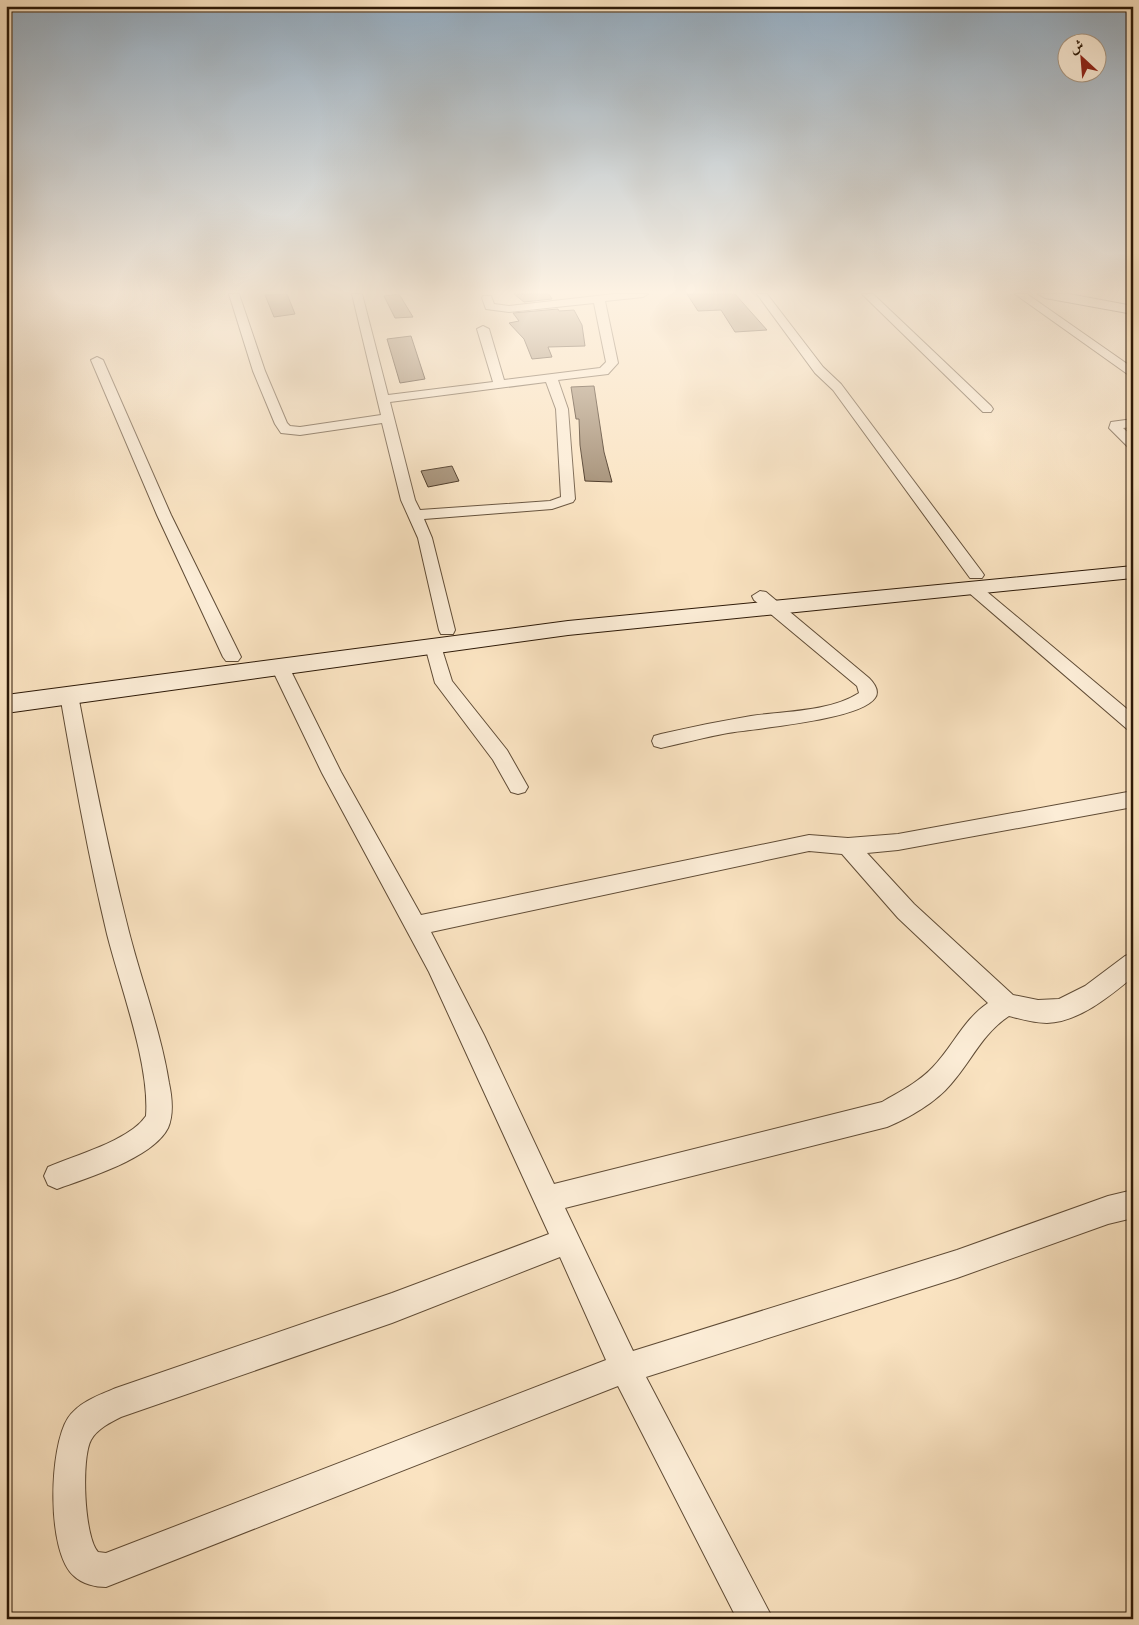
<svg xmlns="http://www.w3.org/2000/svg" width="1139" height="1625" font-family="'IM FELL Great Primer',Amiri,serif">
	<style>
		.building { fill: #988268; stroke: #2d1907 }
		.lines { fill: none; stroke-linecap: round; stroke-linejoin: round }
		.street-casing { stroke: #604c36; stroke-width: 2 }
		.secondary-casing { stroke: #2d1907; stroke-width: 2 }
		.street { fill: #fcedd7; fill-rule: evenodd }
		.secondary { fill: #fcedd7; fill-rule: evenodd }
	</style>
	<rect width="100%" height="100%" fill="#fae3c1"/>
	<filter id="stains"><feTurbulence type="fractalNoise" baseFrequency=".004" numOctaves="4"/><feColorMatrix values="0 0 0 0 .2 0 0 0 0 .09 0 0 0 0 .02 0 0 0 .5 -.17"/></filter>
	<radialGradient id="worn" r=".72"><stop offset=".6" stop-color="#630" stop-opacity="0"/><stop offset="1" stop-color="#630" stop-opacity=".3"/></radialGradient>
	<path class="building" d="M287,294L295,314L274,317L265,295Z
		M399,294L413,317L395,318L384,296Z
		M514,294H549L552,299L524,302Z
		M687,294H735L767,330L735,332L721,310L698,311Z
		M558,309L559,311L574,310L582,325L585,346L548,347L552,357L532,359L524,339L509,323L519,321L513,313Z
		M411,336L425,379L400,383L387,339Z
		M594,386L604,452L612,482L585,481L580,445L579,419H576L571,387Z
		M452,466L459,481L428,487L421,471Z"/>
	<g class="lines">
		<defs>
			<path id="street" d="M229,294H239L265,371L287,423L290,426L300,427L381,415L352,294H362L388,395L493,382L477,329L483,326L489,329L504,380L600,368L606,362L594,303L509,312L486,309L482,298L483,296H491L494,304L509,306L614,294H648L643,297L605,301L618,363L608,374L558,380L568,409L575,499L573,502L552,509L424,519L432,538L455,630L453,634H441L439,630L418,538L401,500L382,423L300,435L281,433L275,424L253,371ZM546,382L556,409L561,497L550,501L420,510L415,500L390,402Z
				M757,294H767L823,367L841,384L982,572L984,575L982,578H970L833,390L815,373Z
				M862,294H873L991,406L993,409L991,412H983Z
				M1015,294H1027L1133,368V378Z
				M97,357L103,360L171,515L241,657L238,661H226L223,657L157,515L91,360Z
				M1133,419V427L1123,428L1133,437V448L1128,447L1109,428L1111,422Z
				M974,584L980,586L1133,714V730L1127,729L968,592L966,589Z
				M760,591L766,592L869,678C874,683 880,691 875,698C860,720 757,728 728,733C706,737 683,743 661,748L654,746L652,741L654,736L661,734C691,727 721,721 751,716C785,711 829,712 859,693L857,686L754,600L752,596Z
				M433,640L439,642L441,646L452,681L507,750L528,787L525,792L518,794L511,792L493,760L435,683L425,646L427,642Z
				M280,661L286,663L289,667L341,772L421,915L809,835L848,838L898,834L1133,791V807L898,850L867,853L914,904L1013,995L1038,1000L1059,999L1085,986L1125,956L1133,953V977C1110,996 1079,1022 1047,1023C1034,1023 1021,1019 1009,1016C981,1035 973,1059 951,1084C936,1102 909,1118 887,1127L565,1208L633,1351L957,1250L1108,1196L1133,1190V1218L1108,1224L957,1278L646,1377L773,1619H737L618,1386L106,1587C96,1587 82,1584 74,1576C46,1552 49,1447 68,1418C79,1402 99,1395 116,1388L392,1293L549,1234L429,972L322,773L271,667L274,663ZM809,851L842,854L898,918L988,1003C964,1019 953,1046 933,1067C919,1082 899,1092 882,1102L554,1184L484,1035L431,932ZM560,1257L606,1360L106,1553L98,1552C84,1537 81,1458 91,1440C97,1429 111,1422 121,1417L392,1323Z
				M69,689L75,691L78,695C93,774 109,854 129,932C142,983 161,1032 169,1083C172,1097 174,1114 168,1128C153,1158 87,1178 57,1189L48,1185L44,1176L48,1167C75,1155 129,1141 146,1116C150,1064 120,986 107,934C88,855 74,775 60,695L63,691Z"/>
			<path id="secondary" d="M1038,294H1069L1133,306V314L1045,298Z
				M1133,566V578L568,635L6,713V695L568,621Z"/>
		</defs>
		<use href="#street" class="street-casing"/>
		<use href="#secondary" class="secondary-casing"/>
		<use href="#street" class="street"/>
		<use href="#secondary" class="secondary"/>
	</g>
	<linearGradient id="sky" x2="0" y2="1"><stop stop-color="#93abbf"/><stop offset="0.56" stop-color="#fdf2e3"/><stop offset="1" stop-color="#fdf2e3" stop-opacity="0"/></linearGradient>
	<rect width="1139" height="522" fill="url(#sky)"/>
	<rect width="1139" height="1625" fill="none" stroke="#fae3c1" stroke-width="25"/>
	<rect x="8" y="8" width="1124" height="1610" fill="none" stroke="#2d1907" stroke-width="2.5"/>
	<rect x="12" y="12" width="1114" height="1600" fill="none" stroke="#2d1907"/>
	<g transform="translate(1082 58) rotate(334)"><circle r="24" fill="#fcedd7" stroke="#a99884"/>
	<path d="M0-4L9 19L0 12L-9 19Z" fill="#8f2418"/>
	<text y="-8" font-size="14" font-weight="bold" text-anchor="middle" fill="#2d1907">ش</text>
	</g>
	<rect width="100%" height="100%" filter="url(#stains)"/>
	<rect width="100%" height="100%" fill="url(#worn)"/>
</svg>
